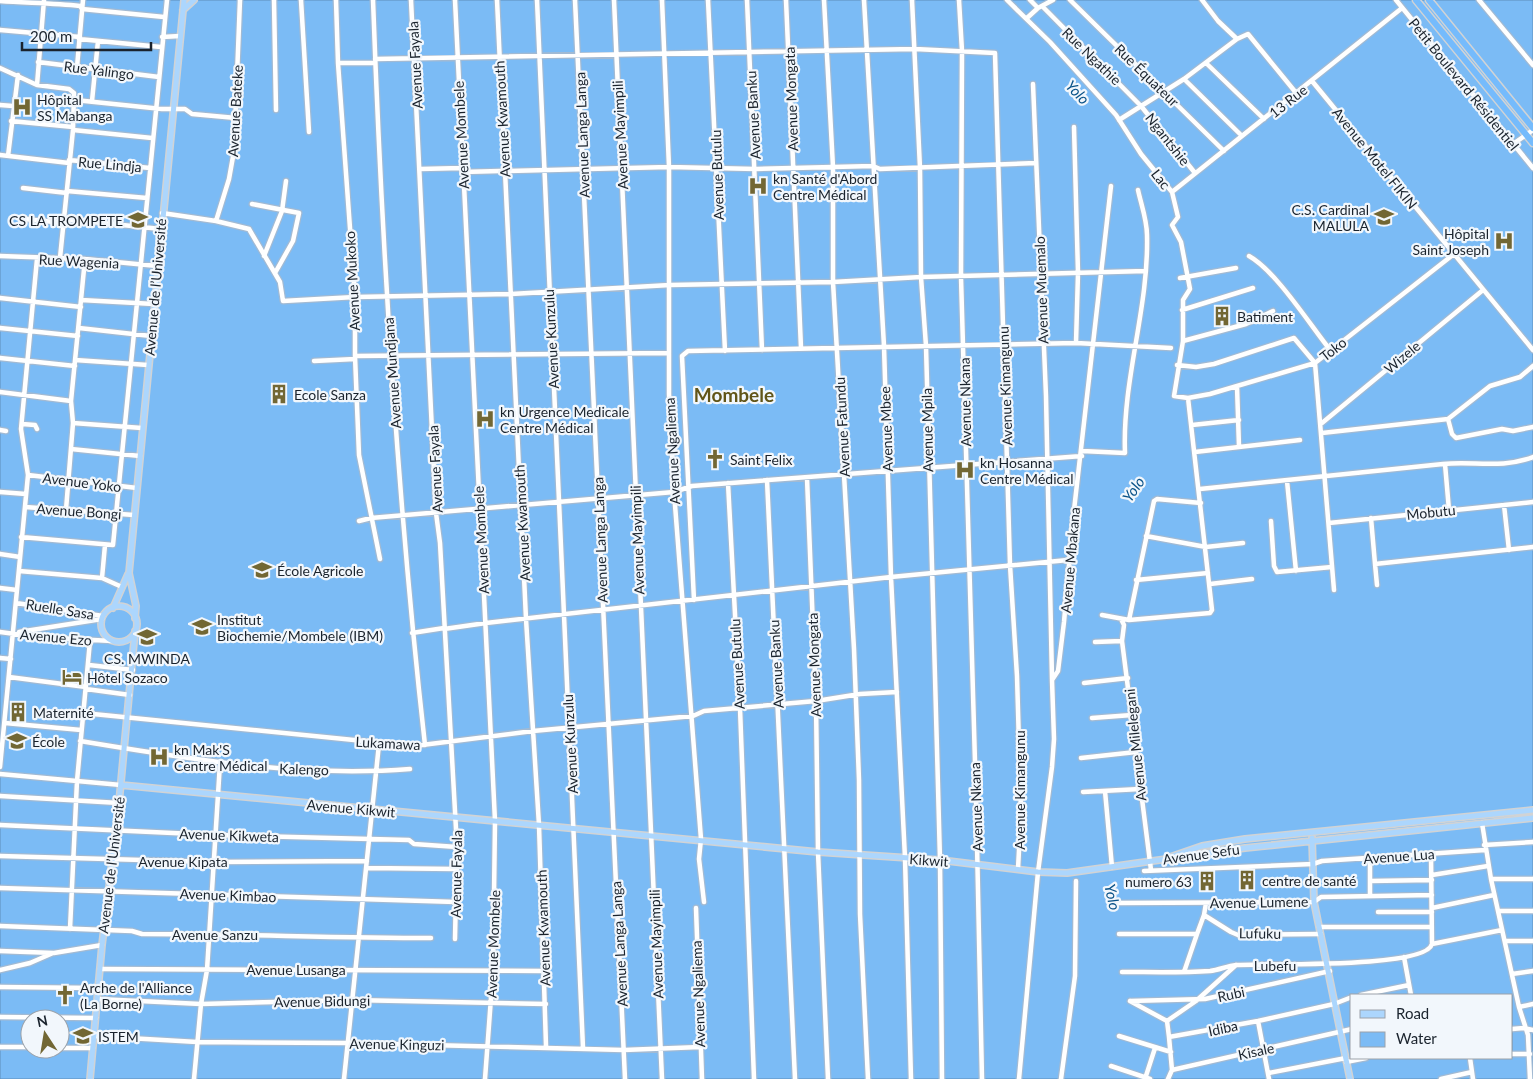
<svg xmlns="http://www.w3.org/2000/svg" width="1533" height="1079" font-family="Lato,sans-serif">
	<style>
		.water { fill: #7bbbf5; stroke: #5e8db9; fill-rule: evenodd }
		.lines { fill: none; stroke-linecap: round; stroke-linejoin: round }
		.minor-casing { stroke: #a2bad3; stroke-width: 7 }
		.major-casing { stroke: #d1d3d5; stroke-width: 8 }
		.highway-casing { stroke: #d1d3d5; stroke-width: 9 }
		.minor { stroke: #fff; stroke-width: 4.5 }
		.major { stroke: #acd6fd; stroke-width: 5 }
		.highway { stroke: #75bbfc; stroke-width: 6 }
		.labels { text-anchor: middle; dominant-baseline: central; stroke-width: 4.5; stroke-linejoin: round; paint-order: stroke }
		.street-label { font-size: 14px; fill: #1a232d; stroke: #f2f7fc }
		.poi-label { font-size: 14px; fill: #1a232d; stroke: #f2f7fc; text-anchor: start }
		.water-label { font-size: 15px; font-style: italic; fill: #095288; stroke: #f2f7fc }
		.district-label { font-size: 19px; font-weight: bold; fill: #615518; stroke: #f2f7fc }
	</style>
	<rect width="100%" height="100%" fill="#f2f7fc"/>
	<path class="water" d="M0,0H1533V1079H0ZM1352,995H1512V1058H1352ZM30,1019H60V1049H30Z"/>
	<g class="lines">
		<defs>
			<path id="minor" d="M274,0L276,110
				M301,0L309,132
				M336,0L338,63L355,297V356L359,455L380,559
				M373,0C382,249 397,497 425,745
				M411,0L436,513L440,543L457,847L455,939
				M455,0L495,821L493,971L485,1079
				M497,0L526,619L539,825L546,1046
				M537,0L583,1048
				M575,0L625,1079
				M614,0L662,1079
				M662,0L669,167V394L674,492L701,839L699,859L704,902
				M708,0L725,351
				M747,0L762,350
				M786,0L801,348
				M824,0L833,167V282L854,649L859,780L860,914L868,1079
				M864,0L884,346L891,577L905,858L911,1079
				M912,0L920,168L921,277L926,346L940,860L942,1079
				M959,0L962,51L961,277L976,797L982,1079
				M1007,0L1050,42L1116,115L1141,154L1172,192L1178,217L1172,225L1181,242L1190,289L1183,300V341L1174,396L1188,398L1210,394L1315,363L1454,254
				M1030,0L1038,8
				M1070,0L1224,151
				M1202,0L1218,21L1237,39
				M1396,0L1533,168
				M1479,0L1533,65
				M0,1C27,3 53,3 80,6L82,9L164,17
				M1042,6L1141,106L1195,173
				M1027,18L1038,8L1053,0
				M0,30L80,37
				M162,37L180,36
				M79,39L161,47
				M375,59L915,49L995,53L1010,565L1017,676L1021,812L1018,869
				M38,62L159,77
				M338,63H375
				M1206,63L1264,119
				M77,67L83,0
				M0,68L37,85L69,89L74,93L73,130L60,258
				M1184,79L1242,136
				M1312,81L1533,350
				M1033,84L1046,396L1052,679
				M37,85L44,0
				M75,100L162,109H185L192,114L236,118
				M92,101L98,41
				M0,105L13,106
				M1119,120L1184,79L1237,39L1248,34L1297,94
				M11,121L73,127
				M1074,127L1078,273L1076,343
				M73,130L152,138
				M1513,144L1533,130
				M0,155L69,163
				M8,156L18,75
				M69,160L150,168
				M420,169L462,168
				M462,172L669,167L756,169L873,166L880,169L1036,163
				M23,188L67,193
				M67,191L147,198
				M1172,192L1402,8
				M252,204L299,213L293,241L275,273
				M162,213L216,221L249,229L280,282L283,301L355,297L511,294L670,285L833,282L921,277L1146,271
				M25,219L64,223
				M64,219L161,229
				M216,221L229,179L234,151L240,0
				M0,256L85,259L157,266
				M264,256L282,211L286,181
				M1249,256C1276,271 1310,325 1331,351
				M1180,278L1236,268
				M0,298L81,307
				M81,300L154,304
				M1182,310L1253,288
				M0,328L78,336
				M79,328L151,336
				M1183,341L1246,324L1273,311
				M355,356L669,353
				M0,358L75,366
				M75,360L148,365
				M314,361L355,359
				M1177,365L1196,367L1214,364L1294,338L1315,363L1334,590
				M1533,366L1520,377L1490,386L1448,419L1452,434L1456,438L1502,429L1513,431L1533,427
				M1237,386L1239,447
				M0,392L71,401L73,423L66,510
				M71,401L85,259
				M73,423L142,428
				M1322,423L1483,290
				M22,424L35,425L37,429
				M1192,425L1239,420
				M0,430L6,431
				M1322,433L1448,419
				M71,449L140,456
				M1082,451L1125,453C1122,380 1149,308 1147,235C1147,220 1141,204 1138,190
				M1195,452L1300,440
				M1445,464L1449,510
				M28,475L137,488
				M807,478L816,701L818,852L828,1079
				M767,480L795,1079
				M1287,481L1296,571
				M728,483L740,708L754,1079
				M1200,489C1281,481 1362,472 1443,464C1475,461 1501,469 1533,457
				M0,492L26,494
				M1504,505L1509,550
				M25,507L134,515
				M1371,518L1375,564L1533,547
				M359,521L371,518L674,492L692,486L1082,456
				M1271,521L1274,566L1277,572L1332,567
				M1329,523L1533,502
				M1146,536L1206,547L1243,543
				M21,537L113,545L167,0
				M0,554L20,557
				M1375,564L1377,585
				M19,571L102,578L122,587
				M102,578L105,545
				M1136,580L1208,573
				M1210,584L1252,579
				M0,588L17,590
				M694,600L682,356L688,351L1076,343L1171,348
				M16,603L103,616
				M1102,615L1129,620L1210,613L1212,610L1188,398
				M1121,619L1124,625L1122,641L1151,870
				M1129,620L1154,501L1157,499L1201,503
				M444,629L486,623L891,577L1068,560
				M0,632L37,637L112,641
				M19,632L102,619
				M412,633L444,628
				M1095,642L1122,641
				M0,658L11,659
				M89,665L133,670
				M9,677L86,687
				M1084,683L1128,678
				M86,689L130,695
				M83,713L414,746L533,731L693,716L704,711L816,701L860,694L897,692
				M1092,718L1132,715
				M5,723L81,730
				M80,741C189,759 300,778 410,769
				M1081,758L1136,752
				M0,767L28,475L21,429L37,259
				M0,774L121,785
				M1105,791L1112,867
				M1083,792L1140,789
				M0,796L119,803
				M1482,823L1491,879L1519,1007L1528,1035L1530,1079
				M0,825L216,835L409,840L414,844L457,847
				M1484,845L1533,842
				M0,856L214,862L367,861
				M1370,858V896
				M366,868L457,869
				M1144,871L1313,864L1322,861L1485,850
				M1432,875L1488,866
				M1491,879H1533
				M1370,881L1432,880
				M0,888C152,893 304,897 456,902
				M1115,903L1314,902L1321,897L1432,895
				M696,908L702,1079
				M1432,908L1494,895
				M1498,911H1533
				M1378,912H1432
				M1204,915L1231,932L1238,935L1321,934
				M0,926L132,931L142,934C238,934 334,938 431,938
				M1319,927H1431
				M70,929L77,781L90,641
				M1119,934H1197L1204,915L1206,903
				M1505,941H1533
				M1432,944L1502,930
				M0,951L54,953L102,945
				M1404,957L1411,995
				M100,969L544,971
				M0,970L30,963L53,953
				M1122,972C1151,972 1181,973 1210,971C1219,970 1227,966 1236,965C1262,963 1426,969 1432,944L1431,854
				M1184,972L1197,934
				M1512,974L1533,971
				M0,987L98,988
				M1361,995L1409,985
				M98,999L201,1004L352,1000L546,1004
				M1130,1001L1167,1021L1169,1037L1258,1021L1334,1004L1352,997
				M1130,1001L1205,999L1330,971
				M1519,1007L1533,1004
				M0,1017L96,1018
				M1167,1021L1196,1001L1236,965
				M1258,1021L1269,1079
				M1512,1029L1524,1028L1533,1030
				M94,1036L197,1042L348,1043L624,1050L700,1047
				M1119,1036L1171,1052
				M0,1047H30
				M60,1048H93
				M1512,1054H1530
				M1470,1058L1473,1079
				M1346,1062L1366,1058
				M1111,1066L1150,1079
				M1172,1070L1352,1029
				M1269,1073L1346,1058
				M194,1079L201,1004L207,970L220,763
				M344,1079L379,744
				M1019,1079L1038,872L1052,767L1054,739L1052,680L1058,671L1064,622L1073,519L1111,186
				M1061,1079L1075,976L1076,881
				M1145,1079L1155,1048
				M1168,1079L1172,1070L1169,1037
				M1441,1079L1472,1072"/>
			<path id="major" d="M183,10L194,0
				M101 624a18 18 0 1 1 36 0a18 18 0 1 1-36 0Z
				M113,608L128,574
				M135,618L136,606L129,573L184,0
				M121,785L818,852L940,860L1038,872L1067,873L1245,848L1533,818
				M1312,838L1314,902L1350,1079
				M1170,857L1202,846L1245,839L1533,810
				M90,1079L102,945L119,803L135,631"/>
			<path id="highway" d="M1416,0L1533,143
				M1429,0L1533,128"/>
		</defs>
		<use href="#minor" class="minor-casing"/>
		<use href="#major" class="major-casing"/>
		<use href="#highway" class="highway-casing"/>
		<use href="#minor" class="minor"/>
		<use href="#major" class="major"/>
		<use href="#highway" class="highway"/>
	</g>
	<defs>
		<symbol id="hospital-bare" viewBox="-9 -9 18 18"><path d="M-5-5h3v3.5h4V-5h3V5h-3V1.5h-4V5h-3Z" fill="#726734" stroke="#f2f7fc" stroke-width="2.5" paint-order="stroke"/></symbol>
		<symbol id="school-bare" viewBox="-9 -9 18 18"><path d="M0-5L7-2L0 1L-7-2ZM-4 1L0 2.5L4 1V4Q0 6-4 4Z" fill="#726734" stroke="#f2f7fc" stroke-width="2.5" paint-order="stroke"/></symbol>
		<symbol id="building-bare" viewBox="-9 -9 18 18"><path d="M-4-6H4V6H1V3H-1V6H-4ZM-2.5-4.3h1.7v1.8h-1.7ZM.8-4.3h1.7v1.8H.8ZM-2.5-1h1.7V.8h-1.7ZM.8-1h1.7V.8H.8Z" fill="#726734" stroke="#f2f7fc" stroke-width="2.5" paint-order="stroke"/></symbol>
		<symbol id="church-bare" viewBox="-9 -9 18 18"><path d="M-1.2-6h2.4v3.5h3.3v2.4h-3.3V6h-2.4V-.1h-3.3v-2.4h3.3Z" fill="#726734" stroke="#f2f7fc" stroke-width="2.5" paint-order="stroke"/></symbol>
		<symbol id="hotel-bare" viewBox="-9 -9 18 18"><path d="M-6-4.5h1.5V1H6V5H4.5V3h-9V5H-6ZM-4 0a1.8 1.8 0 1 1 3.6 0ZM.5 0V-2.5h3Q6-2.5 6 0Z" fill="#726734" stroke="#f2f7fc" stroke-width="2.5" paint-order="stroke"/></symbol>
		<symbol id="university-bare" viewBox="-9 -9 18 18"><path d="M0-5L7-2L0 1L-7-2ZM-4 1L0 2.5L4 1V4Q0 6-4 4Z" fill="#726734" stroke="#f2f7fc" stroke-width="2.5" paint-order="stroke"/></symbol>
	</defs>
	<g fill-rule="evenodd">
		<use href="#hospital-bare" x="8" y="93" width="28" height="28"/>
		<use href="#hospital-bare" x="744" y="172" width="28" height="28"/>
		<use href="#school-bare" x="1370" y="203" width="28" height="28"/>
		<use href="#school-bare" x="124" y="206" width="28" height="28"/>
		<use href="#hospital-bare" x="1490" y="227" width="28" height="28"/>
		<use href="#building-bare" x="1208" y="302" width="28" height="28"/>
		<use href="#building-bare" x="265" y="380" width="28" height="28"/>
		<use href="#hospital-bare" x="471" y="405" width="28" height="28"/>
		<use href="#church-bare" x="701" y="445" width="28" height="28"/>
		<use href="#hospital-bare" x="951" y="456" width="28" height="28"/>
		<use href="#school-bare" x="248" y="556" width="28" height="28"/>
		<use href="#school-bare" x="188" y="613" width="28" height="28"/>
		<use href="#school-bare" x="133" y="623" width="28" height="28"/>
		<use href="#hotel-bare" x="58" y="663" width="28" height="28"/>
		<use href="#building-bare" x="4" y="698" width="28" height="28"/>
		<use href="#school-bare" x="3" y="727" width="28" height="28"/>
		<use href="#hospital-bare" x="145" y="743" width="28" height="28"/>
		<use href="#building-bare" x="1233" y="866" width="28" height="28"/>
		<use href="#building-bare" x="1193" y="867" width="28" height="28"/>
		<use href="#church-bare" x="51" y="981" width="28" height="28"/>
		<use href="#university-bare" x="69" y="1022" width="28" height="28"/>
	</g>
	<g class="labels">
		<g class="street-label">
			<text transform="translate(1092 56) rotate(44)">Rue Ngathie</text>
			<text transform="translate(415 65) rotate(-93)">Avenue Fayala</text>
			<text transform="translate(99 70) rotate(7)">Rue Yalingo</text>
			<text transform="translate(1147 75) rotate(44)">Rue Équateur</text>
			<text transform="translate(1464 84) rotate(51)">Petit Boulevard Résidentiel</text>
			<text transform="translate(791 99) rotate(-92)">Avenue Mongata</text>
			<text transform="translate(1288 101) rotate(-38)">13 Rue</text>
			<text transform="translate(235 111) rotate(-87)">Avenue Bateke</text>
			<text transform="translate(753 115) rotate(-93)">Avenue Banku</text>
			<text transform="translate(502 119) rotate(-93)">Avenue Kwamouth</text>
			<text transform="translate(461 135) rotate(-93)">Avenue Mombele</text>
			<text transform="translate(582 135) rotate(-92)">Avenue Langa Langa</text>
			<text transform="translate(620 135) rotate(-93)">Avenue Mayimpili</text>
			<text transform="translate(1168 139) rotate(52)">Ngantshie</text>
			<text transform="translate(1375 158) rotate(51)">Avenue Motel FIKIN</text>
			<text transform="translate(110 164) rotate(5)">Rue Lindja</text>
			<text transform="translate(717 175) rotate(-92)">Avenue Butulu</text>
			<text transform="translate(1161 179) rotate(52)">Lac</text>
			<text transform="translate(79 261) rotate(3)">Rue Wagenia</text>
			<text transform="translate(352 281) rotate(-93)">Avenue Mukoko</text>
			<text transform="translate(155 287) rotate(-85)">Avenue de l’Université</text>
			<text transform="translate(1041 290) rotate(-92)">Avenue Muemalo</text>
			<text transform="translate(551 339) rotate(-93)">Avenue Kunzulu</text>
			<text transform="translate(1333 349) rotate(-38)">Toko</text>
			<text transform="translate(1402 357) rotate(-40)">Wizele</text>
			<text transform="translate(392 373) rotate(-94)">Avenue Mundjana</text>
			<text transform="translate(1005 386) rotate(-92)">Avenue Kimangunu</text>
			<text transform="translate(965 402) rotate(-91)">Avenue Nkana</text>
			<text transform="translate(842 427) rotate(-93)">Avenue Fatundu</text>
			<text transform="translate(886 429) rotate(-92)">Avenue Mbee</text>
			<text transform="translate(927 430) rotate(-91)">Avenue Mpila</text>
			<text transform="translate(672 451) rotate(-93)">Avenue Ngaliema</text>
			<text transform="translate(435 469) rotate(-93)">Avenue Fayala</text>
			<text transform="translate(82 482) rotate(7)">Avenue Yoko</text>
			<text transform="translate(79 511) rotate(4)">Avenue Bongi</text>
			<text transform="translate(1431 512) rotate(-6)">Mobutu</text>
			<text transform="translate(522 523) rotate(-93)">Avenue Kwamouth</text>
			<text transform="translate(481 540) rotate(-93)">Avenue Mombele</text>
			<text transform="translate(600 540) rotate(-92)">Avenue Langa Langa</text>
			<text transform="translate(637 540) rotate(-92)">Avenue Mayimpili</text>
			<text transform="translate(1070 560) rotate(-85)">Avenue Mbakana</text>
			<text transform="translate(60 609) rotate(9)">Ruelle Sasa</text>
			<text transform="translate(56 637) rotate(5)">Avenue Ezo</text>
			<text transform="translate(737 664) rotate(-93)">Avenue Butulu</text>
			<text transform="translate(776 664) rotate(-93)">Avenue Banku</text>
			<text transform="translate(814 665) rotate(-92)">Avenue Mongata</text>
			<text transform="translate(388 743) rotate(3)">Lukamawa</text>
			<text transform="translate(570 744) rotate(-93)">Avenue Kunzulu</text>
			<text transform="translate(1135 745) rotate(-96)">Avenue Milelegani</text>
			<text transform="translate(304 769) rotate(2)">Kalengo</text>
			<text transform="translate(1019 790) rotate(-90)">Avenue Kimangunu</text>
			<text transform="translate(976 807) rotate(-92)">Avenue Nkana</text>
			<text transform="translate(351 808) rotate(5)">Avenue Kikwit</text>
			<text transform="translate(229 835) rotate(2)">Avenue Kikweta</text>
			<text transform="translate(1201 854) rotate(-8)">Avenue Sefu</text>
			<text transform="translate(1399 856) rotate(-4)">Avenue Lua</text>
			<text transform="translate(929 860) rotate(4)">Kikwit</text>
			<text x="183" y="861">Avenue Kipata</text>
			<text transform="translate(111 865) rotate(-83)">Avenue de l’Université</text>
			<text transform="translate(456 874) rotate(-89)">Avenue Fayala</text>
			<text transform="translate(228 895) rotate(2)">Avenue Kimbao</text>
			<text transform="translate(1259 902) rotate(-1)">Avenue Lumene</text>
			<text transform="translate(543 928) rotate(-92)">Avenue Kwamouth</text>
			<text transform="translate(1260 933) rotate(1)">Lufuku</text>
			<text x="215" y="934">Avenue Sanzu</text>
			<text transform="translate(493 944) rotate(-88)">Avenue Mombele</text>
			<text transform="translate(619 944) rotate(-93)">Avenue Langa Langa</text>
			<text transform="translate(656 944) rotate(-92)">Avenue Mayimpili</text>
			<text x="1275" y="965">Lubefu</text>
			<text x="296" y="969">Avenue Lusanga</text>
			<text transform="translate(698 994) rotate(-92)">Avenue Ngaliema</text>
			<text transform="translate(1231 994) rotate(-12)">Rubi</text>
			<text transform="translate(322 1001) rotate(-1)">Avenue Bidungi</text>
			<text transform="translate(1223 1028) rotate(-12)">Idiba</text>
			<text transform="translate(397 1044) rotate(1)">Avenue Kinguzi</text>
			<text transform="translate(1256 1051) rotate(-12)">Kisale</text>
		</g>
		<g class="poi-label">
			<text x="37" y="99">Hôpital<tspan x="37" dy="16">SS Mabanga</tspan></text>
			<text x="773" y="178">kn Santé d'Abord<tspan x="773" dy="16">Centre Médical</tspan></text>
			<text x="1369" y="209" text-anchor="end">C.S. Cardinal<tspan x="1369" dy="16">MALULA</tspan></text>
			<text x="123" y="220" text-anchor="end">CS LA TROMPETE</text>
			<text x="1489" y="233" text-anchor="end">Hôpital<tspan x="1489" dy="16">Saint Joseph</tspan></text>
			<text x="1237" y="316">Batiment</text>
			<text x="294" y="394">Ecole Sanza</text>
			<text x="500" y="411">kn Urgence Medicale<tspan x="500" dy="16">Centre Médical</tspan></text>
			<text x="730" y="459">Saint Felix</text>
			<text x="980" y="462">kn Hosanna<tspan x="980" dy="16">Centre Médical</tspan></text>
			<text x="277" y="570">École Agricole</text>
			<text x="217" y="619">Institut<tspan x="217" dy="16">Biochemie/Mombele (IBM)</tspan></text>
			<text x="147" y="658" text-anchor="middle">CS. MWINDA</text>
			<text x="87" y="677">Hôtel Sozaco</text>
			<text x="33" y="712">Maternité</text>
			<text x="32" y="741">École</text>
			<text x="174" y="749">kn Mak'S<tspan x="174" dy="16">Centre Médical</tspan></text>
			<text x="1262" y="880">centre de santé</text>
			<text x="1192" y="881" text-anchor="end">numero 63</text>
			<text x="80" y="987">Arche de l'Alliance<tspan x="80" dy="16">(La Borne)</tspan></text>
			<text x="98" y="1036">ISTEM</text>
		</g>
		<g class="water-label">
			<text transform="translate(1078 92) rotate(46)">Yolo</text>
			<text transform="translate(1133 489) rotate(-55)">Yolo</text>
			<text transform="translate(1113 897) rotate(77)">Yolo</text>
		</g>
		<g class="district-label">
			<text x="734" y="394">Mombele</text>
		</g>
	</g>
	<rect x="1350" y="994" width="162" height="65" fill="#f2f7fc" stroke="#9ca2a9"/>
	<rect x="1360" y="1010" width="25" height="8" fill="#acd6fd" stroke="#9ca2a9"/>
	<text x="1396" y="1019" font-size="15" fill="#1a232d">Road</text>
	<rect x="1360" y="1032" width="25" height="15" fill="#7bbbf5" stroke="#9ca2a9"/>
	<text x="1396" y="1044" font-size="15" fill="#1a232d">Water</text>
	<g transform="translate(45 1034) rotate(348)"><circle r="24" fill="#f2f7fc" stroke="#9ca2a9"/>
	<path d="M0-4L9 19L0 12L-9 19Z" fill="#726734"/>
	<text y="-8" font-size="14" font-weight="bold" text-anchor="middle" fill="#1a232d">N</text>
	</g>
	<path d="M22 42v8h129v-8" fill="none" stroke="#1a232d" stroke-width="2.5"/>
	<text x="30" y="42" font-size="15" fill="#1a232d" stroke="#f2f7fc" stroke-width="4" paint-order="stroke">200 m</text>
</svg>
